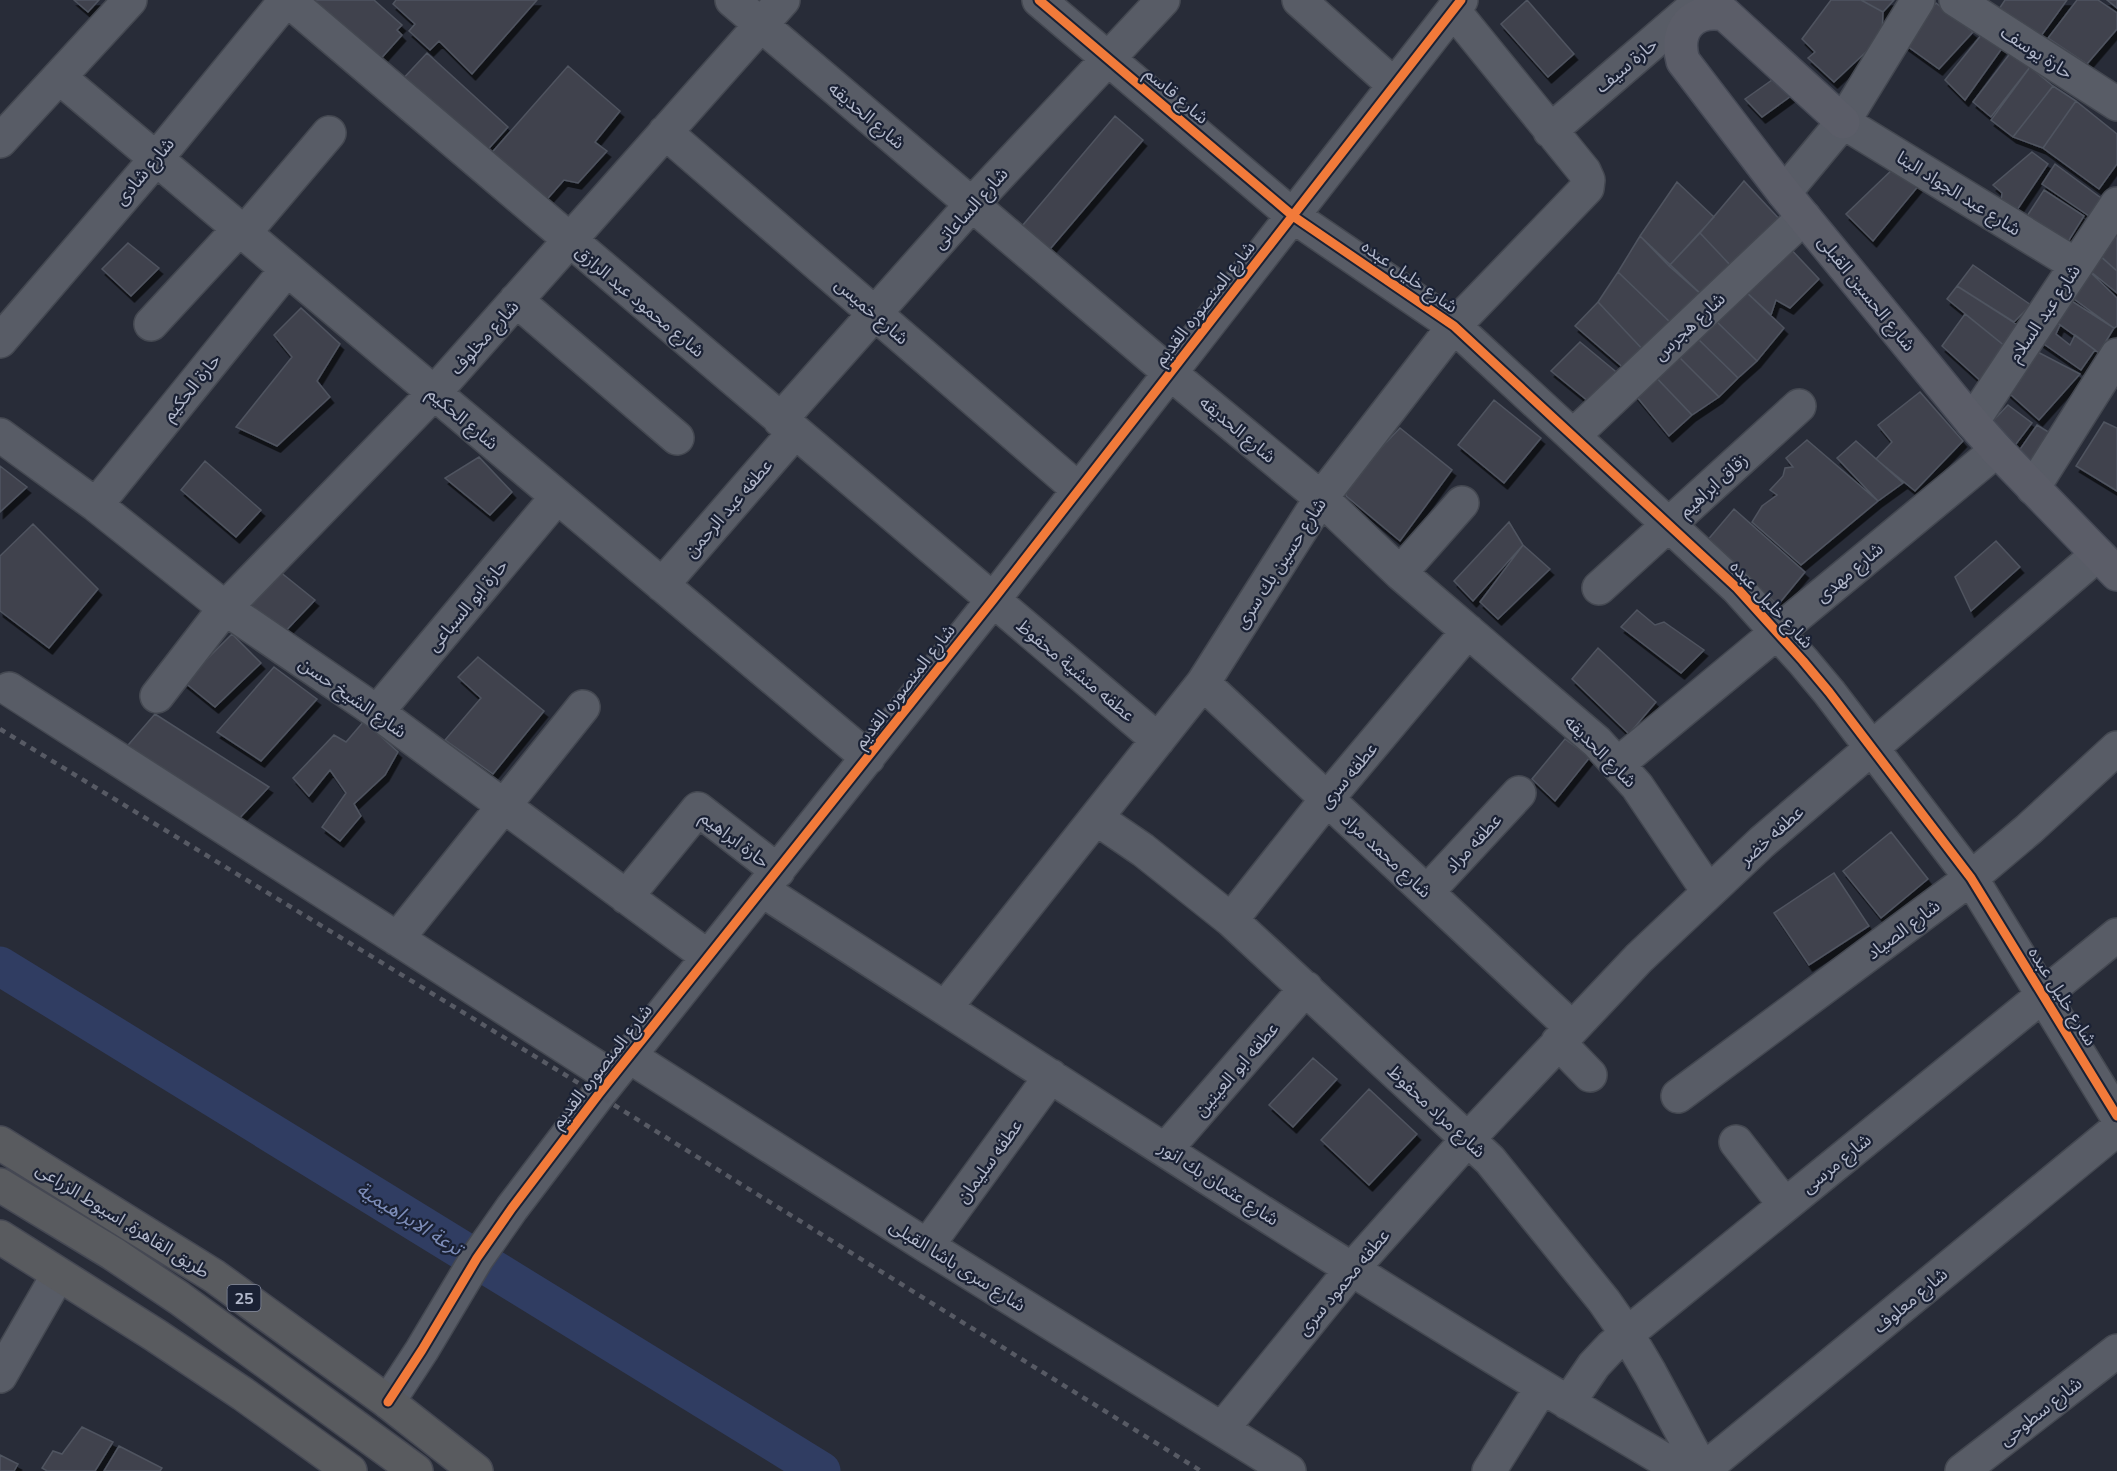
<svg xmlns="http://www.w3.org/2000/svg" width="2117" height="1471" font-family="Mulish,'Noto Sans Arabic',sans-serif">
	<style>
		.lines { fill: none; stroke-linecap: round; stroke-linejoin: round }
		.canal { stroke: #303d62; stroke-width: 39 }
		.building { fill: #40434e; stroke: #505460; stroke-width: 1.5; filter: url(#shadow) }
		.minor-casing { stroke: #444851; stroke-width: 36 }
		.major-casing { stroke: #454955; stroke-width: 36 }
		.highway-casing { stroke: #454853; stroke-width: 36 }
		.minor { stroke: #585c66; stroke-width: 33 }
		.major { stroke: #5b5d68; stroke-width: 33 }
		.highway { stroke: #595b5f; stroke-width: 33 }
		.rail { stroke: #575a64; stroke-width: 4.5; stroke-dasharray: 6 6; stroke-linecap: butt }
		.cycleway-casing { stroke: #1a2134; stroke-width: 13 }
		.cycleway { stroke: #f17a3a; stroke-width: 9 }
		.labels { text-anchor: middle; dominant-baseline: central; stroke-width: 4.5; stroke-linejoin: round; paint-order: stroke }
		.shield { fill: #1a2134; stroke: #848a9d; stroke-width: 1.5 }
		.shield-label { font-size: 16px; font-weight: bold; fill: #b1b7ca }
		.street-label { font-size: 18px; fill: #b1b7ca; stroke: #1a2134 }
		.water-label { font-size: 20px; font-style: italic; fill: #7d8db9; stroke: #1a2134 }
	</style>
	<defs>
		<filter id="shadow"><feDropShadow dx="3.5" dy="6" stdDeviation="0" flood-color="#0009"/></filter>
	</defs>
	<rect width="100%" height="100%" fill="#282c38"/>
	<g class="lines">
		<path class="canal" d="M0,966L821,1471"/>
	</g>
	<path class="building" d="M74,0H99L88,12Z
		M308,0H374L402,25L397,30L402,35L378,62Z
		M396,0H537L472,74L439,41L430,50L409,31L415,24L393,4Z
		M1527,0L1574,54L1548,77L1501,24Z
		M1831,0H1861L1883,12L1882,37L1834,82L1808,58L1815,52L1802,39Z
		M1861,0H1894L1883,12Z
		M2005,0H2067L2041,36L2032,29L2024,34L1997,12Z
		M2077,0H2098L2117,13V29L2087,64L2048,38Z
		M2107,0H2117V8Z
		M1936,3L1973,32L1939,69L1903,43Z
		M1982,34L2003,47L1965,100L1945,80Z
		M2011,52L2030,67L1991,117L1973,102Z
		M427,53L508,127L484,154L400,82Z
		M568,66L620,111L595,142L607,151L578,183L564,180L542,205L488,157Z
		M2030,67L2053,86L2013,137L1991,120Z
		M1782,73L1798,91L1762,117L1745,99Z
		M2053,86L2076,101L2043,148L2013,137Z
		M2076,101L2117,134V164L2099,189L2043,148Z
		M1115,116L1143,140L1045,255L1017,232Z
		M2032,152L2048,164L2017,210L2001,201L2002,193L1993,185Z
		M2055,164L2101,198L2089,216L2042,184Z
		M1896,166L1920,184L1873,241L1846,214Z
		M1744,181L1783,223L1732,267L1700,233Z
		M1677,182L1714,217L1669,266L1640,236Z
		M2044,190L2084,216L2066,245L2027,216Z
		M2117,225V271L2098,254Z
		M1700,233L1732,267L1703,296L1669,266Z
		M1640,236L1703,296L1674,326L1618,272Z
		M128,243L159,268L131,296L102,269Z
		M1787,245L1819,279L1790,308L1776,300L1771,315L1744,290Z
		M2098,254L2117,271V293L2085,267Z
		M2082,264L2117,298V326L2114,328L2067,294Z
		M1973,265L2031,305L2014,322L1957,286Z
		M1618,272L1674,326L1646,353L1598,302Z
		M1957,286L2018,325L2011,351L1947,299Z
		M1744,290L1784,328L1757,361L1712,317Z
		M2067,298L2114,328L2099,353L2052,319Z
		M1598,302L1646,353L1626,370L1575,326Z
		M301,308L340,344L317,381L330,397L277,446L236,427L292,357L274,335Z
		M1965,314L2011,351L1984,384L1942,346Z
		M1712,317L1757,361L1738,378L1693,334Z
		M2052,319L2060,325L2056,334L2070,345L2075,335L2095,350L2081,370L2031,335Z
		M1693,334L1738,378L1719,397L1676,354Z
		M1580,342L1620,375L1594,406L1551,371Z
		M2030,348L2080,374L2039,420L2002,387Z
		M1676,354L1719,397L1692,415L1651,372Z
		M1651,372L1692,415L1669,436L1632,391Z
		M1920,392L1963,441L1915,491L1876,459L1892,442L1878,425Z
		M1494,400L1541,438L1504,483L1458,445Z
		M2008,405L2032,423L2013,448L1986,428Z
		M2104,422L2117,428V491L2076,466Z
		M2037,425L2055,436L2037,468L2018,452Z
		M1400,428L1452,470L1400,541L1346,496V484Z
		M1807,440L1878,501L1801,565L1752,522L1762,506L1777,495L1770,490L1783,476L1785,468L1793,467L1786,458Z
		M1856,441L1903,483L1878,501L1837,458Z
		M479,457L512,492L490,515L445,478Z
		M205,461L261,510L236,537L181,490Z
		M0,466L27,487L0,512Z
		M1734,509L1805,572L1778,605L1706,542Z
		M1509,522L1523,545L1473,601L1454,581Z
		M33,524L98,589L49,648L0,611V556Z
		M1996,541L2020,567L1971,611L1955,577Z
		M1523,545L1550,569L1498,619L1480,602Z
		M274,567L315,600L279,638L236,605Z
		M1637,610L1655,625L1664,622L1704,650L1681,673L1621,627Z
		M232,634L261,663L215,707L184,682Z
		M1598,648L1656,702L1629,734L1572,679Z
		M478,657L544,711L493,774L445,740L481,698L458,677Z
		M274,667L317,699L261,761L217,732Z
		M155,714L269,787L235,823L122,752Z
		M364,721L398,752L385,775L354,804L361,816L340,841L322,827L346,793L330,770L309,796L293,778L334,735L346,742Z
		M1565,739L1590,757L1555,801L1532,779Z
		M1891,832L1928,879L1881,918L1843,871Z
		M1834,873L1869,926L1809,965L1774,913Z
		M1313,1058L1337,1079L1293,1127L1269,1105Z
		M1369,1089L1417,1134L1369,1185L1321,1140Z
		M82,1427L113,1442L95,1471H47L42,1468L53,1451L62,1454Z
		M119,1446L162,1468L160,1471H104Z
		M0,1455L18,1464L14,1471H0Z"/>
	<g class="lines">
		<defs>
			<path id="minor" d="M288,0L1158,740
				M732,0L1170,373L1321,498L1400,573L1597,742L1637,786L1708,891
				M1039,0L1293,216L1454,326L1737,588L1803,661L1829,692L1971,878L2117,1116
				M1299,0L1394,85
				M1956,0L2117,104
				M59,77L868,758
				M1843,122L2076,265
				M1550,131L1701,1
				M665,132L1079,490
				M0,141L130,0
				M1784,193L1843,122L1918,0
				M244,233L329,133
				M516,300L677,438
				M151,324L239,229
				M0,341L156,159L286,0
				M780,420L972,204L1163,0
				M1972,422L2117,204
				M0,435L96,505L225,608L377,712L708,957
				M1573,436L1804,217
				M2033,488L2117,355
				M96,505L287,269
				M1400,573L1462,503
				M662,585L795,432
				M1599,588L1799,406
				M1203,683L1572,1028
				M9,689L612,1077
				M157,696L225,608L434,393L783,0
				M377,712L557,497
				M1618,764L1997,450
				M1096,818L1143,850L1231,920L1490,1160L1604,1301L1627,1334L1650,1373L1703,1471
				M762,890C1062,1083 1360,1281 1668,1462L1679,1471
				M1427,892L1519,793
				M626,897L698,809L778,871
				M1231,920L1327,799L1468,631
				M397,939L583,707
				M945,1008L1203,683L1321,498L1454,326L1587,188L1588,180L1584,171L1453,10
				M1558,1042L1590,1075
				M629,1056L927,1246L1289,1471
				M1678,1096L1971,878L2029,829L2117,748
				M1736,1142L1785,1205
				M1166,1149L1306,988
				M927,1246L1051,1076
				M0,1376L58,1275
				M388,1402L422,1350L477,1258L512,1208L598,1095L993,600L1461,0
				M1568,1403L1594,1365L1611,1347L2117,935
				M1222,1429L1352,1269L1468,1139L1639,958L1762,842L2097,555
				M1489,1471L1542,1387
				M1702,1471L2117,1129
				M1962,1471L2117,1351"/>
			<path id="major" d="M1843,122L1725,14C1692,8 1674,30 1683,61L1784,193L1972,422L1997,450L2117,574"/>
			<path id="highway" d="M0,1143L214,1276L388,1402L476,1471
				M0,1185L112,1253L179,1298L416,1471
				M0,1237L155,1335L243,1394L350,1471"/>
		</defs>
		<use href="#minor" class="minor-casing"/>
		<use href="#major" class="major-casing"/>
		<use href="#highway" class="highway-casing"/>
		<use href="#minor" class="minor"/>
		<use href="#major" class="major"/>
		<use href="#highway" class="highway"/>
		<path class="rail" d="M0,729L598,1095L1201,1471"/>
		<defs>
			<path id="cycleway" d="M1039,0L1293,216L1454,326L1737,588L1803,661L1829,692L1971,878L2117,1116
				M388,1402L422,1350L477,1258L512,1208L598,1095L993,600L1461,0"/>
		</defs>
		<use href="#cycleway" class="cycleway-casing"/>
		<use href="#cycleway" class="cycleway"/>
	</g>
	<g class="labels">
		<rect class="shield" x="227.5" y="1285" width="33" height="26" rx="4.5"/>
		<g class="shield-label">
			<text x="244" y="1298">25</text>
		</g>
		<g class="street-label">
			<text transform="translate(2037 52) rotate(33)">حارة يوسف</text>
			<text transform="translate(1626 65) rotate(-40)">حارة سيف</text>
			<text transform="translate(1177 95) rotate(40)">شارع قاسم</text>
			<text transform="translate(867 115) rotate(40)">شارع الحديقه</text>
			<text transform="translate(144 171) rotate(-50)">شارع شادى</text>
			<text transform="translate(1959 193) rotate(32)">شارع عبد الجواد البنا</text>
			<text transform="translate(970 208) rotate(-48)">شارع الساعاتى</text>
			<text transform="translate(1410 276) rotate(35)">شارع خليل عبده</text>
			<text transform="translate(1867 293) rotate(51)">شارع الحسين القبلى</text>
			<text transform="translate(640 301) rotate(40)">شارع محمود عبد الرازق</text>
			<text transform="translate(1204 303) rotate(-52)">شارع المنصوره القديم</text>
			<text transform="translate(872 311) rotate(41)">شارع خميس</text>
			<text transform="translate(2044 313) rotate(-56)">شارع عبد السلام</text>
			<text transform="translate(1689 326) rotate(-43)">شارع هجرس</text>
			<text transform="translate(484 337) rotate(-48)">شارع مخلوف</text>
			<text transform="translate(191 387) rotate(-51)">حارة الحكيم</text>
			<text transform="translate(463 418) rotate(40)">شارع الحكيم</text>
			<text transform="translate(1238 429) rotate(40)">شارع الحديقه</text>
			<text transform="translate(1713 485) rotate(-42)">زقاق ابراهيم</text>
			<text transform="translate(728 508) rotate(-49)">عطفه عبد الرحمن</text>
			<text transform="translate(1280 563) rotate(-57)">شارع حسين بك سرى</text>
			<text transform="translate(1849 572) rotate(-40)">شارع مهدى</text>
			<text transform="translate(1772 604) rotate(47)">شارع خليل عبده</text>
			<text transform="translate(467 605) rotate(-50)">حارة ابو السباعى</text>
			<text transform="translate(1076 670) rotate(40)">عطفه منشية محفوظ</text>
			<text transform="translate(904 686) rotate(-52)">شارع المنصوره القديم</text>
			<text transform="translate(353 697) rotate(35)">شارع الشيخ حسن</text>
			<text transform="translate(1601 751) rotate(45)">شارع الحديقه</text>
			<text transform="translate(1348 775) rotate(-50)">عطفه سرى</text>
			<text transform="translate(1771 835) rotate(-42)">عطفه خضر</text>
			<text transform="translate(735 839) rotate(37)">حارة ابراهيم</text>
			<text transform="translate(1473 843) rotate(-47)">عطفه مراد</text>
			<text transform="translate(1387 855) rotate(43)">شارع محمد مراد</text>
			<text transform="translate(1903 929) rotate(-37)">شارع الصياد</text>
			<text transform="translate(2063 996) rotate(58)">شارع خليل عبده</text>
			<text transform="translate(601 1066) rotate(-52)">شارع المنصوره القديم</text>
			<text transform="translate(1236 1069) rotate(-49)">عطفه ابو العينين</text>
			<text transform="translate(1437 1111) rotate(43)">شارع مراد محفوظ</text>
			<text transform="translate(989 1161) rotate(-54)">عطفه سليمان</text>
			<text transform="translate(1836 1163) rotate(-39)">شارع مرسى</text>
			<text transform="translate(1219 1183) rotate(33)">شارع عثمان بك انور</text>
			<text transform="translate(123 1220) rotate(32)">طريق القاهرة, اسيوط الزراعى</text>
			<text transform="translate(958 1265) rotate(32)">شارع سرى باشا القبلى</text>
			<text transform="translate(1343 1282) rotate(-50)">عطفه محمود سرى</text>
			<text transform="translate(1910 1300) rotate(-40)">شارع معلوف</text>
			<text transform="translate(2040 1411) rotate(-38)">شارع سطوحى</text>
		</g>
		<g class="water-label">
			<text transform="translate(410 1218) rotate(32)">ترعة الابراهيمية</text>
		</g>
	</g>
</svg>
